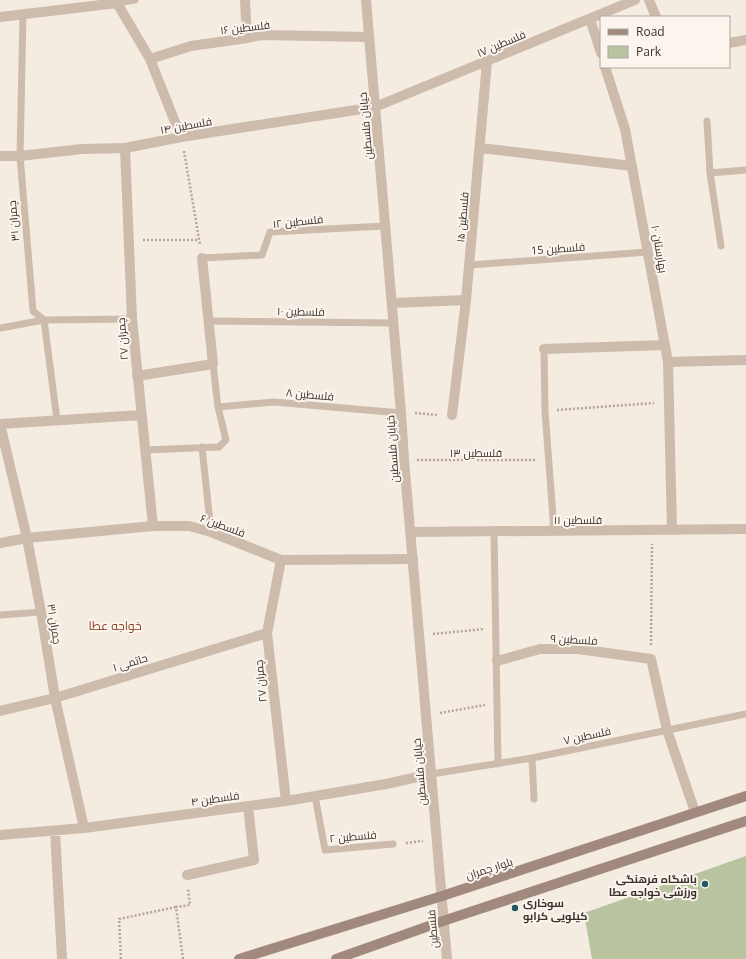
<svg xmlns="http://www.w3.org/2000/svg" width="746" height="959" font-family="'Open Sans',Cairo,sans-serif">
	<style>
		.green { fill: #b8c4a0 }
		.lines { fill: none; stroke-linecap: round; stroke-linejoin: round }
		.path { stroke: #b9a596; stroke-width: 2.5; stroke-dasharray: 2 2; stroke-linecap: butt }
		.service { stroke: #cdbbac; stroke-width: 7 }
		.minor { stroke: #cdbbac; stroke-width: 10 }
		.tertiary { stroke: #cdbbac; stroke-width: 10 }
		.secondary { stroke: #a18a7d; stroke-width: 10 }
		.poi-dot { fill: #1f5a5e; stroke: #fbf5ee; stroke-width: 1.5 }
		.labels { text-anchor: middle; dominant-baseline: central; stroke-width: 4; stroke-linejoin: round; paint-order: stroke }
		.street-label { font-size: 11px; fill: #3b302b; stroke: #fbf5ee }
		.poi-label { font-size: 11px; font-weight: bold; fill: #3b302b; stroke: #fbf5ee; text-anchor: end }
		.neighbourhood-label { font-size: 12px; fill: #8c3b22; stroke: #fbf5ee }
	</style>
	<rect width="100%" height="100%" fill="#f4ebe1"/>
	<path class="green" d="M746,856V959H592L584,913Z"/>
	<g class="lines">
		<path class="path" d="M184,151L200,245
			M143,240H199
			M557,410L654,403
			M415,413L438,415
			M417,460H536
			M433,634L484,629
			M651,645L652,544
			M440,713L485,705
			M406,843L423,841
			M121,959L119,919L176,907
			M183,959L176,907L190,905L188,889"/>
		<path class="service" d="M117,3L135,0
			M23,14L20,156L33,311L44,320L57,420
			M707,121L710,173L721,246
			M710,173L746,170
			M202,258L262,255L270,232L385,226
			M470,265L648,252
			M208,321L393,323
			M0,328L44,320L132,319
			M544,349L545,411L554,531
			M218,407L274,402L401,413
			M202,447L211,532
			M145,450L219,447L226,440L218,407L213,364
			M494,532L498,764
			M0,615L41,612
			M532,758L534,799
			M431,774L532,758L746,714
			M315,796L325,850L393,844"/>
		<path class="minor" d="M245,0L247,38
			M649,0L656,17
			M0,17L117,3L150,59L181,137
			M729,43L746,40
			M150,59L191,46L247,38L261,35L369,37
			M125,148L132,319L153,526
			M480,148L632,166
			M0,156H20L82,149L125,148L181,137L375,107L635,0
			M392,303L466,300L487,62
			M544,349L665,345
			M668,362L672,530
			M137,376L213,364L202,258
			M452,415L466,300
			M0,424L27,538L41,612L55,698L84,828
			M0,424L141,415
			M411,532L746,529
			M0,543L27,538L153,526H189L211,532L281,560L413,559
			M281,560L267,633L286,801
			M497,661L540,649H578L651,659L667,730L695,812
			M0,711L55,698L267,633
			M55,831L62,959
			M0,835L84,828L286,801L386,784L431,774
			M187,875L254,860L248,806"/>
		<path class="tertiary" d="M366,0L401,413L404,460L447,959
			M590,19L601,53
			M605,67L625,129L668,362L746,360"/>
		<path class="secondary" d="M239,959L442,896L746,796
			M336,959L443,921L746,821"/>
	</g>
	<g class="poi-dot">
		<circle cx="705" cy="884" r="4"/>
		<circle cx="515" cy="908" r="4"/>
	</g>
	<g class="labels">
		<g class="street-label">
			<text transform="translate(245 27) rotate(-7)">فلسطین ۱۶</text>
			<text transform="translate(501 43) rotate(-23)">فلسطین ۱۷</text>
			<text transform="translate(186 125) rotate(-10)">فلسطین ۱۴</text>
			<text transform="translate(365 126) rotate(-95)">خیابان فلسطین</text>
			<text transform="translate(462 217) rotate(-85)">فلسطین ۱۵</text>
			<text transform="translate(13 221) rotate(-95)">چمران ۳۱</text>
			<text transform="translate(298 221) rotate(-6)">فلسطین ۱۲</text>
			<text transform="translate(558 248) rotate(-4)">فلسطین 15</text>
			<text transform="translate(660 249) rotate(80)">بهارستان ۱۰</text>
			<text transform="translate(301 311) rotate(1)">فلسطین ۱۰</text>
			<text transform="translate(122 339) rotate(-95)">چمران ۲۷</text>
			<text transform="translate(310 394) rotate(5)">فلسطین ۸</text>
			<text transform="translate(392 449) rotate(-94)">خیابان فلسطین</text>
			<text x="476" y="452">فلسطین ۱۳</text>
			<text x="578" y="519">فلسطین ۱۱</text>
			<text transform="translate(223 525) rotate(20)">فلسطین ۶</text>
			<text transform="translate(55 624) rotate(81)">چمران ۳۱</text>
			<text transform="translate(574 639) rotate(3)">فلسطین ۹</text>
			<text transform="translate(130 662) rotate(-17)">حاتمی ۱</text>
			<text transform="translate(260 681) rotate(-96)">چمران ۲۷</text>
			<text transform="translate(587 735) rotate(-12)">فلسطین ۷</text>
			<text transform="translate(419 772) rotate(-95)">خیابان فلسطین</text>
			<text transform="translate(215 798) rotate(-8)">فلسطین ۴</text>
			<text transform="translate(353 836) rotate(-5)">فلسطین ۲</text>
			<text transform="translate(489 868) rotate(-18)">بلوار چمران</text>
			<text transform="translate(432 929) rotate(-95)">فلسطین</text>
		</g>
		<g class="poi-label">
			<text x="697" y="878">باشگاه فرهنگی<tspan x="697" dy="13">ورزشی خواجه عطا</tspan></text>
			<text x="523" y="902" text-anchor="start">سوخاری<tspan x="523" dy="13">کیلویی کرابو</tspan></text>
		</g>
		<g class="neighbourhood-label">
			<text x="115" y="625">خواجه عطا</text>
		</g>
	</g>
	<rect x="600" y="16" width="130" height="52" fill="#fbf5ee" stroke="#aea6a0"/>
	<rect x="608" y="29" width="20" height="6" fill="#a18a7d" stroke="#aea6a0"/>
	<text x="636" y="36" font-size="12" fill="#3b302b">Road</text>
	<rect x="608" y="46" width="20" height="12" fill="#b8c4a0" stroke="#aea6a0"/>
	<text x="636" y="56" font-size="12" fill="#3b302b">Park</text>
</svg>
